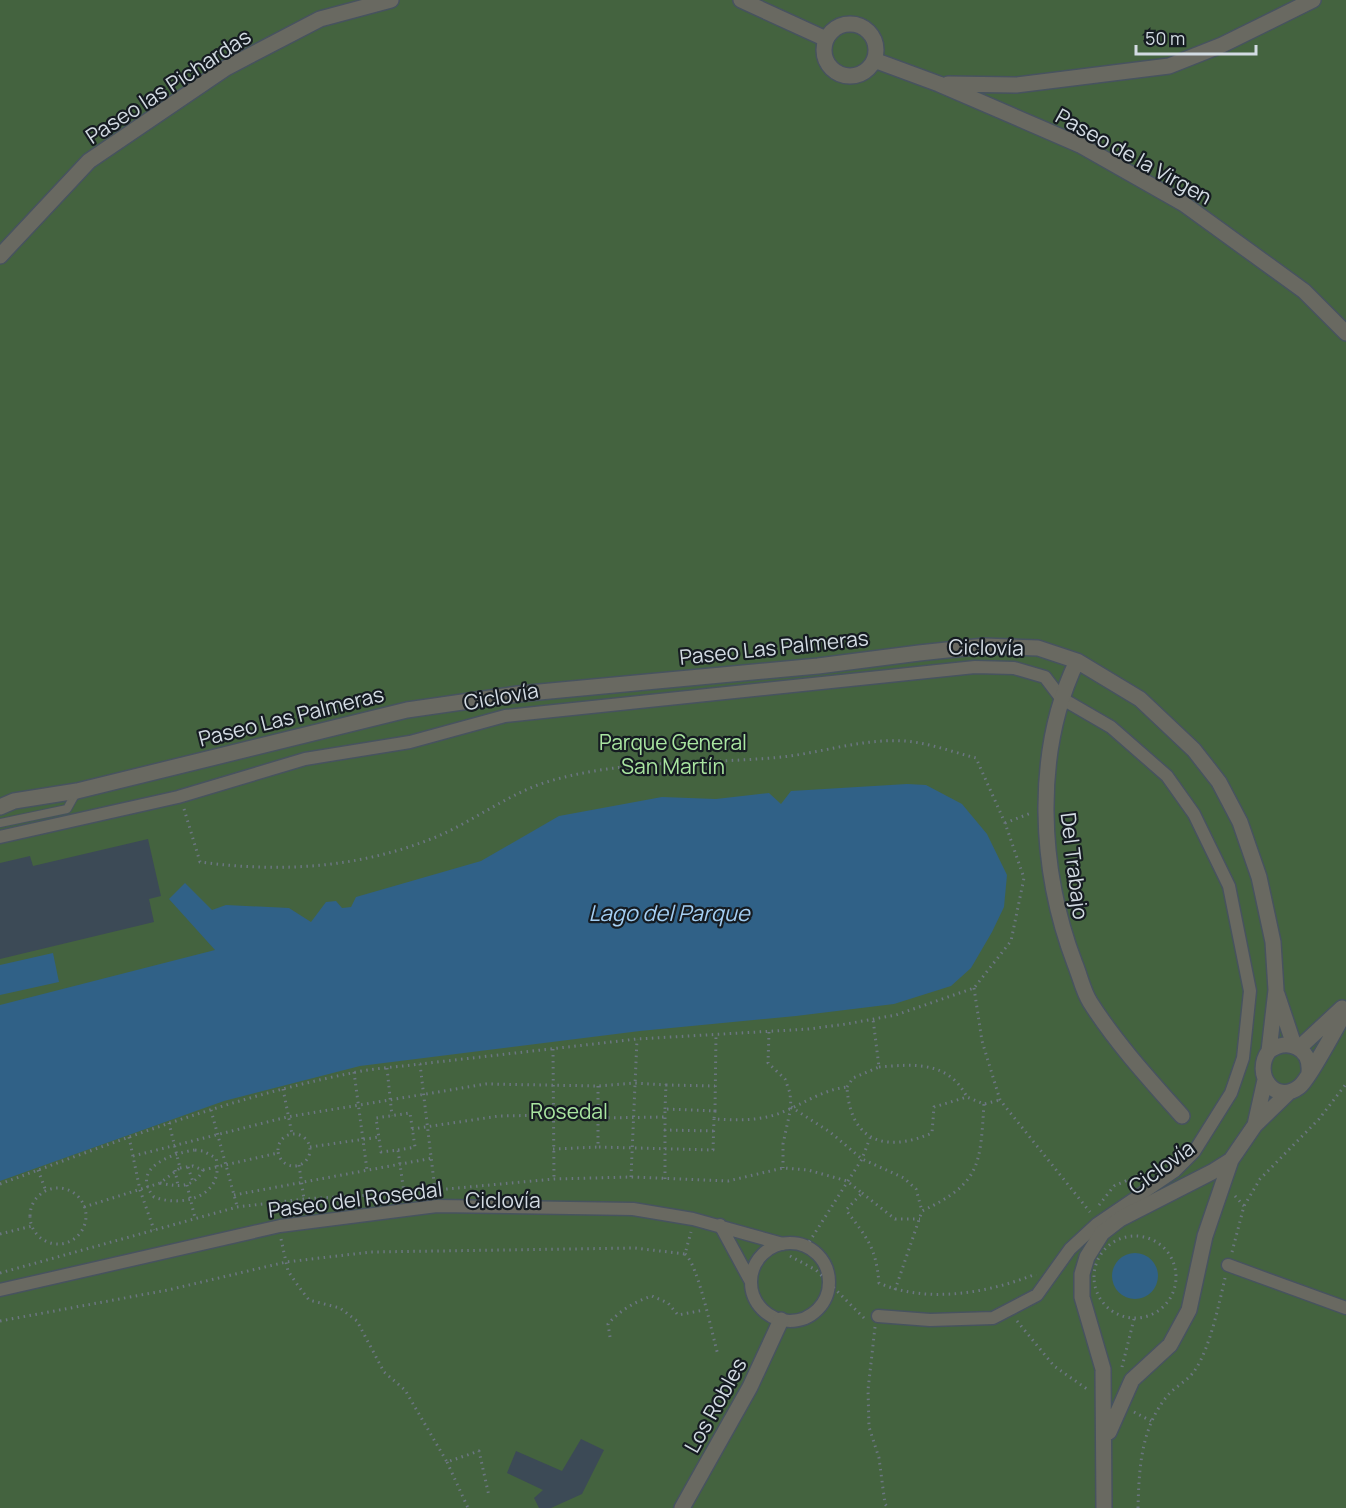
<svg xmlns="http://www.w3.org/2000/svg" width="1346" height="1508" font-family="Manrope,sans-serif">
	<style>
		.green { fill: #44633f }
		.water { fill: #306187 }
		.building { fill: #3c4a56 }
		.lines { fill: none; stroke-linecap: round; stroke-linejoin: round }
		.service-casing { stroke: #47535f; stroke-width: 10 }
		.pedestrian-casing { stroke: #47535f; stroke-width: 15 }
		.minor-casing { stroke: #47535f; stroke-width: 18 }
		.path { stroke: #6b7681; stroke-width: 3; stroke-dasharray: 1.5 4.5; stroke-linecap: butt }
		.service { stroke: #696961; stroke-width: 8 }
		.pedestrian { stroke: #696961; stroke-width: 12 }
		.minor { stroke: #696961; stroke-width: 15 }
		.labels { text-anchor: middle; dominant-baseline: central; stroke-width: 4.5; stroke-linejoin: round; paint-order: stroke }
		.street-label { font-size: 21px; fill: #d3dbe3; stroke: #161c22 }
		.park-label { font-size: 21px; fill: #a9e5a0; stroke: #161c22 }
		.water-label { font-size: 22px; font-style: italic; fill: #a5cff3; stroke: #161c22 }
	</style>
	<rect width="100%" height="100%" fill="#283542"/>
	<path class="green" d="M0,0H1346V1508H0Z"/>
	<path class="water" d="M907,784L926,785L962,804L987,834L1007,875L1004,907L992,932L971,968L951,986L894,1004L796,1016L640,1031L360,1066L224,1101L0,1181V1005L215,950L169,899L185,883L212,910L226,905L289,908L311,922L326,902L336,901L342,908L351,907L356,897L481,861L559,816L662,797L716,799L769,793L781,804L791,791Z
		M53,953L59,982L0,995V965Z
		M1112 1276a23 23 0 1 1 46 0a23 23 0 1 1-46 0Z"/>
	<path class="building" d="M148,839L161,896L149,899L154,922L0,959V863L30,856L33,866Z
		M581,1439L604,1450L582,1494L551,1508H539L534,1498L543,1490L507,1473L516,1451L562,1471Z"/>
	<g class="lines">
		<defs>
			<path id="service" d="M0,823L67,809L77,791"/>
			<path id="pedestrian" d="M0,837L178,797L305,759L410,742L505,716L975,667L1014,668L1045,677L1061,698L1111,727L1167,776L1194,814L1229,886L1250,991L1243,1058L1231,1093L1194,1152L1175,1171L1097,1224L1070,1249L1037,1295L993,1318L930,1320L878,1316
				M720,1225L751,1282
				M751 1282a39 39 0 1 1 78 0a39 39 0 1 1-78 0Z
				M1228,1265L1346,1308
				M0,1290L280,1226L437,1206L633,1209L693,1219L783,1244"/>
			<path id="minor" d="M741,0L826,39
				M824 50a26 26 0 1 1 52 0a26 26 0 1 1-52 0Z
				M874,60L939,84L1080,145L1184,204L1304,291L1346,333
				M948,84L1016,85L1169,66L1222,45L1313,0
				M0,256L89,161L226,68L320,19L391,0
				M1077,661C1033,753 1039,870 1075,964C1080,976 1083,991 1090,1002C1116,1043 1150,1080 1182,1116
				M0,807L14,801L77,791L407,710L518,694L818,666L919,653L984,646L1038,648L1077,661L1140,699L1194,750L1219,782L1240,822L1259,877L1273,942L1276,990L1269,1051
				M1277,994L1294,1045
				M1299,1048L1342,1008
				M1309,1072C1311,1047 1287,1038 1269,1051C1252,1074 1275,1105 1299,1087C1308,1081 1338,1024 1346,1011
				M1255,1125L1265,1080
				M1109,1432L1132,1380L1170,1345L1189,1310L1205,1236L1231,1160L1255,1125L1289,1092
				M682,1508L750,1387L781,1320
				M1104,1508L1103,1369L1082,1297V1274L1087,1257L1102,1233L1120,1219L1212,1172L1231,1160"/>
		</defs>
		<use href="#service" class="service-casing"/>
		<use href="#pedestrian" class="pedestrian-casing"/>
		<use href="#minor" class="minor-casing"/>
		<path class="path" d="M184,809L200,862C281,873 360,868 436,837C474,821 511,792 550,781C622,760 697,764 771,758C816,755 860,738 905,741C929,743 953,752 976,758L1005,823L1024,878L1011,941L974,988L896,1015L846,1024L809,1029L637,1039L420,1064
			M1005,823L1031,813
			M974,988L982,1041L1000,1100L1090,1212
			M769,1032L768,1063L785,1079L790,1093L791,1107L783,1144V1168
			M553,1049L554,1179
			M879,1067C915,1064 948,1061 967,1097
			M387,1068L392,1116
			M354,1072L367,1170
			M598,1086V1118L665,1117
			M847,1087L853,1078L879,1067L873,1019
			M283,1089L292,1134
			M552,1107H598
			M791,1107L830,1132L862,1159L904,1178L916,1189L922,1211C981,1183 980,1165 984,1104
			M665,1109L666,1085L715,1086
			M211,1110L237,1206
			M715,1111L716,1034
			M598,1118V1147L713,1150L714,1119
			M412,1129L499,1116L553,1115
			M664,1130L714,1131
			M278 1150a16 16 0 1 1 32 0a16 16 0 1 1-32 0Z
			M129,1137L140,1190L154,1230
			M310,1147L379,1137
			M553,1149L598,1147
			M195,1150L203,1151L216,1158C225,1196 183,1208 154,1197C129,1168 173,1153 195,1150Z
			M398,1150L415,1147L410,1113L376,1118L381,1152L398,1150L404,1193
			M133,1156L287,1117L486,1084L598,1086L634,1083L666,1085
			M299,1165L304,1199
			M188,1167L193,1182
			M180,1168L193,1166L203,1170L278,1153
			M38,1170L46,1191
			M175,1170L178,1186
			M631,1177L637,1039
			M665,1179V1109L715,1111L714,1119C733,1120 752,1121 771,1116C797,1109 819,1090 847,1087C850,1142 886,1153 932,1133L934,1107L967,1097L984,1104L1000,1100
			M160,1183C178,1187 194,1188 203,1170
			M0,1184C115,1142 231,1097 352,1073C374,1068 397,1067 420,1064L435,1190
			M187,1185L195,1218
			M30 1216a28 28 0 1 1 56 0a28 28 0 1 1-56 0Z
			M862,1193L895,1219H920
			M234,1195L433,1158
			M1235,1196L1244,1206
			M1099,1205L1114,1186L1146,1172
			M84,1207L160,1183L180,1168L169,1123
			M0,1234L32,1226
			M1094 1277a41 41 0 1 1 82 0a41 41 0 1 1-82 0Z
			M281,1239L288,1271L299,1287L309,1300L340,1308L357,1321L384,1372L405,1390L447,1462L479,1451L489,1496
			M806,1247L862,1159L870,1138
			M1232,1252L1244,1206L1260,1179L1319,1119L1346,1084
			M685,1254C698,1264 712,1334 718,1355
			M790,1256L816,1270L864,1318
			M0,1273L237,1207L304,1199L404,1193L554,1179L631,1177L728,1181L783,1168L808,1170L847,1181L862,1193L846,1210C867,1238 876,1247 879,1283C927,1304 988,1293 1036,1274
			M895,1290L922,1211
			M0,1321L168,1290L286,1262L371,1252L635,1248L685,1254L691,1232
			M1017,1321L1054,1366L1087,1389
			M875,1327L868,1390L869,1427L879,1458L885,1504L888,1508
			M610,1337L608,1324C619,1311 636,1301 652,1296L668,1303L678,1315L704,1310
			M1122,1367L1134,1319
			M1134,1412L1151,1421
			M447,1462L468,1508
			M1138,1508C1139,1468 1141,1427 1168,1395C1176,1386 1189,1380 1195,1370C1210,1348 1219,1304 1225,1278"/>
		<use href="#service" class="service"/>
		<use href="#pedestrian" class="pedestrian"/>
		<use href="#minor" class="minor"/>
	</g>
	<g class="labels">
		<g class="street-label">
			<text transform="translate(168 86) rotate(-33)">Paseo las Pichardas</text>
			<text transform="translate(1134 156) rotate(29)">Paseo de la Virgen</text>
			<text transform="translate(774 647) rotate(-6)">Paseo Las Palmeras</text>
			<text transform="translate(986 647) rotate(1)">Ciclovía</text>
			<text transform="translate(501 696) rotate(-10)">Ciclovía</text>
			<text transform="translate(291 716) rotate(-14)">Paseo Las Palmeras</text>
			<text transform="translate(1075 866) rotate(83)">Del Trabajo</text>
			<text transform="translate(1161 1167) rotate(-36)">Ciclovía</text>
			<text transform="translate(355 1199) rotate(-7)">Paseo del Rosedal</text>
			<text x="503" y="1200">Ciclovía</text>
			<text transform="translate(715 1405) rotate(-61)">Los Robles</text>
		</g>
		<g class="park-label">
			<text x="673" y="742">Parque General<tspan x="673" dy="24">San Martín</tspan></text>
			<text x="569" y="1111">Rosedal</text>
		</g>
		<g class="water-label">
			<text x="669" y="913">Lago del Parque</text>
		</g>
	</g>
	<path d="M1136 45v9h120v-9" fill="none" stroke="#d3dbe3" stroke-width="3"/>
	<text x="1145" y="45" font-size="18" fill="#d3dbe3" stroke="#161c22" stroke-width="4.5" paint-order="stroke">50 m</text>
</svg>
